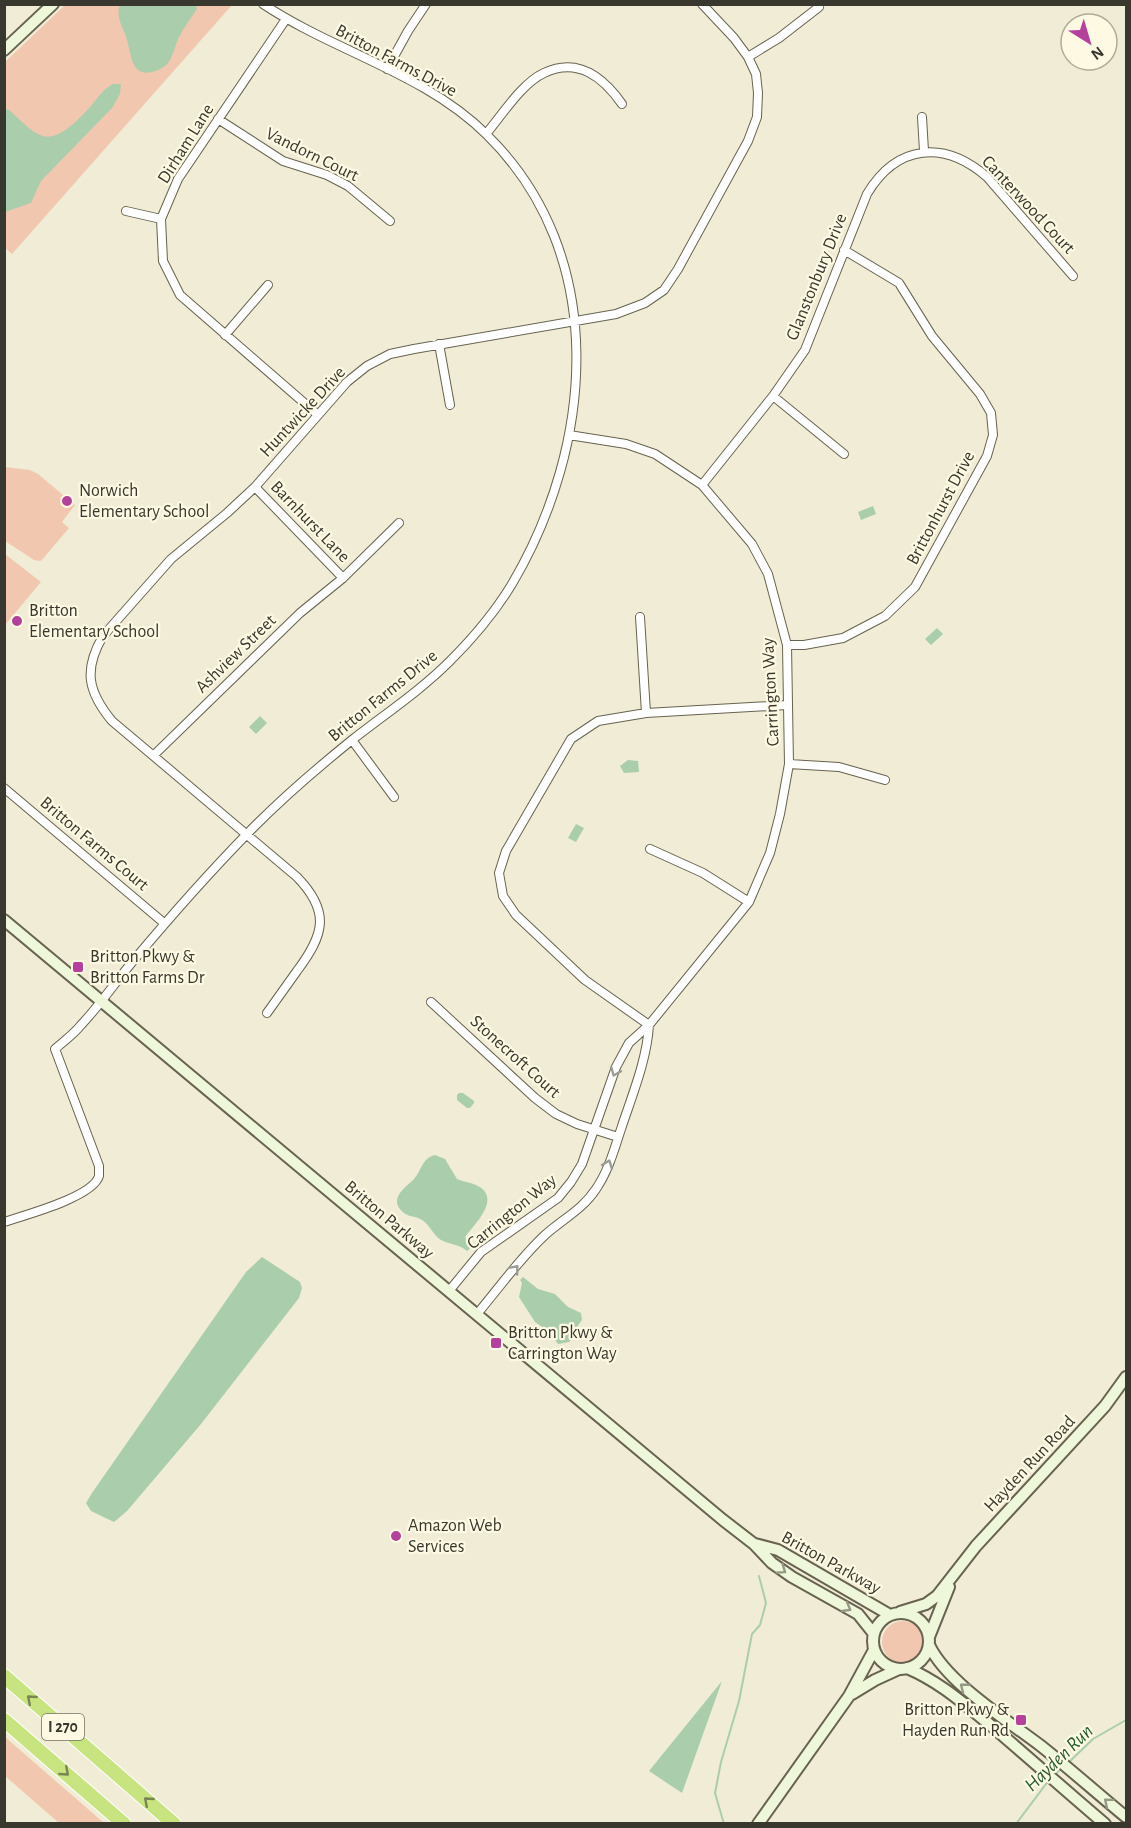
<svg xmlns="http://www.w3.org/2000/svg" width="1131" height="1828" font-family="'Alegreya Sans',sans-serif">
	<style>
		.green { fill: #f2c7b0 }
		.water { fill: #aaceac }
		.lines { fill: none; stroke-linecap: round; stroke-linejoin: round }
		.stream { stroke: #aaceac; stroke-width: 2 }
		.minor-casing { stroke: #676350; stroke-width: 10 }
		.secondary-casing { stroke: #676350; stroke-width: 14 }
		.motorway-casing { stroke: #fff; stroke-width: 16 }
		.minor { stroke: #fff; stroke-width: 8 }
		.secondary { stroke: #eef7d9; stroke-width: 10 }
		.motorway { stroke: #c8e480; stroke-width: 14 }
		.oneway { stroke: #9c9c97 }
		.oneway2 { stroke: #949884 }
		.oneway3 { stroke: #798553 }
		.poi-dot { fill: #b4429c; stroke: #fdf9e2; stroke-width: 2 }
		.labels { text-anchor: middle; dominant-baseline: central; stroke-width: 4.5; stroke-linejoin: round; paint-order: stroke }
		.shield { fill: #fdf9e2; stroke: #747265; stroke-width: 1.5 }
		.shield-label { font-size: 16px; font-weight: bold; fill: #39382f }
		.street-label { font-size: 18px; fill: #39382f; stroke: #fdf9e2 }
		.poi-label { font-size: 18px; fill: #39382f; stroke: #fdf9e2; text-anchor: start }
		.water-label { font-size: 20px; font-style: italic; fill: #285b2e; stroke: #fdf9e2 }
	</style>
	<rect width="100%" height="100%" fill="#f0ecd5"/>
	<path class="green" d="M65,5H232L12,254L5,248V62Z
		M5,467L30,470L38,474L75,505L62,522L69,528L41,561L34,560L5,541Z
		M5,554L41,582L5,625L4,554Z
		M882 1642a21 21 0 1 1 42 0a21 21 0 1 1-42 0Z
		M4,1737H5L104,1823H59L5,1776Z"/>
	<path class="water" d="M120,5H196L197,9C191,18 184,27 179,37C175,45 173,57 168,63C165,67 157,71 152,72C131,77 131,53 127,40C124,28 115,18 120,5Z
		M113,84H121L120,94L112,108L41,181L31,203L5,212V109L9,110C19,118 30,132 43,136C59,141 80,118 90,107C97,99 103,89 113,84Z
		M873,506L876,514L861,520L858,512Z
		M937,628L943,634L931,645L925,639Z
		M260,716L267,723L256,734L249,727Z
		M628,760L638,761L639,772L624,773L620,766Z
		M576,824L584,828L576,842L568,838Z
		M459,1093H463L474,1101V1103L470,1108H467L457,1100V1095Z
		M435,1155L445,1159L457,1179C463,1182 470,1182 476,1185C503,1197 475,1224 465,1237L472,1247L467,1251C459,1244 450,1245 441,1240C433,1235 430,1225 422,1220C416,1216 409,1217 404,1213C387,1199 405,1188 414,1179C422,1170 422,1158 435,1155Z
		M262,1257L300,1282L302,1288L299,1298L201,1424L127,1511L114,1522L91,1511L86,1503L92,1493L246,1272Z
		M523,1277L538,1289L555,1294L568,1307L581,1313L582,1320C575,1328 575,1336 569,1342L558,1344L548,1331L535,1322L519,1297L522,1283L520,1280Z
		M722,1681L682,1793L649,1771Z"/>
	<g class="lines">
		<path class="stream" d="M1067,1764L1093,1739L1126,1720
			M1053,1776L1062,1768
			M724,1824L715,1793L721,1762L739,1701L752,1634L760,1625L766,1603L759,1576
			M1016,1824L1049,1780"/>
		<defs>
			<path id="minor" d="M286,19L178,179L161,219L163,261L180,295L317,414
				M748,57L779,38L819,7
				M387,69L408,31L426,4
				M922,117L924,151
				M218,119L283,161L327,175L348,186L390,221
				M486,134C502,115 522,83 544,73C578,57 603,77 622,104
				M126,211L161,219
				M225,335L268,285
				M439,344L450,405
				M773,396L844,454
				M702,485L773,396L805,350L867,194C897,144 944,140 987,177L1073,276
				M255,487L343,578
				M640,617L646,713
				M787,645H804L843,638L885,616L915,587L987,456L993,435L991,413L980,394L932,336L899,283L844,250
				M352,740L394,797
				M154,755L300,613L343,578L399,523
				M789,764L839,767L885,780
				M4,788L164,923
				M650,849L703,873L749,902
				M431,1002L535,1098L556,1114L577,1124L618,1137
				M267,1013C277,999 287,985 297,971C324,935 331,912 297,877L112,721C88,692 83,670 103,636L171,559L227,513L255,487L347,382L367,366L390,354L414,349L616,314L645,303L664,290L678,269L748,141L757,117L758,93L756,74L748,57L734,38L702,4
				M649,1025L585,980L516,915L503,896L499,873L506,851L571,739L598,721L646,713L787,705
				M4,1222C25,1215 93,1197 99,1176C99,1174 99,1169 99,1166L55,1049C64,1041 74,1034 81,1025C100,1005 116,981 134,960C170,917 208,874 247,834C279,801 316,769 352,740C385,714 420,691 450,661C473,638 495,612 512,584C594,445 610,256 487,135C425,73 335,52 263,4
				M449,1291L481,1252L558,1198L571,1182L582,1164L616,1067L629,1043L649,1025L749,902L770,853L780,814L789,764L787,645L768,574L752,544L702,485L655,454L626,444L569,435
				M477,1314C499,1288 520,1258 545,1235C563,1219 583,1209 596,1189C609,1170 615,1147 622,1126C633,1093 647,1059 649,1025"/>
			<path id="secondary" d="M4,50L53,4
				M4,920L723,1520L754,1544L772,1563L792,1577L858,1614L874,1634
				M755,1544L778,1550L890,1615
				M900,1612L926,1604L937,1596L976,1546L1105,1406L1126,1377
				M873 1641a28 28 0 1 1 56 0a28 28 0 1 1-56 0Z
				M929,1637L949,1587
				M929,1645C947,1683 1007,1720 1041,1746C1070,1769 1098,1794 1126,1817
				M907,1668C938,1681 962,1702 988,1723C1027,1756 1065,1790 1105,1824
				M852,1694L875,1680L899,1669
				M758,1824L849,1696L874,1650"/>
			<path id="motorway" d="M4,1676L174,1824
				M4,1720L124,1824"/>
		</defs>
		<use href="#minor" class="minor-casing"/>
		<use href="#secondary" class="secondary-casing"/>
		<use href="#motorway" class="motorway-casing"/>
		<use href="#minor" class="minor"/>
		<use href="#secondary" class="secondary"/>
		<use href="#motorway" class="motorway"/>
	</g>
	<defs><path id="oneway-chevron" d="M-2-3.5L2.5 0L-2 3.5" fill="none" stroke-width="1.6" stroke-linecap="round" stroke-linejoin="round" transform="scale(1.5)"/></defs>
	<g class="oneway">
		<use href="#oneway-chevron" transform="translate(615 1072) rotate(112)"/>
		<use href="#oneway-chevron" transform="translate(608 1164) rotate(-69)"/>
		<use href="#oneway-chevron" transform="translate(515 1269) rotate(-50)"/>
	</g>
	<g class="oneway2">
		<use href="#oneway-chevron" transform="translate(782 1570) rotate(35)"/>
		<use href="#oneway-chevron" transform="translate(847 1608) rotate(30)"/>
		<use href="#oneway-chevron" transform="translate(964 1687) rotate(-142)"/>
		<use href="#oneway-chevron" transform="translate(1108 1802) rotate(-140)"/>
	</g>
	<g class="oneway3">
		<use href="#oneway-chevron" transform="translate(31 1699) rotate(-139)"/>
		<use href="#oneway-chevron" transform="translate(65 1772) rotate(41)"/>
		<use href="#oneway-chevron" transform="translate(148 1801) rotate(-139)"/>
	</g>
	<g class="poi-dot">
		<circle cx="67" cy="501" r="6"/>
		<circle cx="17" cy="621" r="6"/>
		<rect x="72" y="961" width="12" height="12" rx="3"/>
		<rect x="490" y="1337" width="12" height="12" rx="3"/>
		<circle cx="396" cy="1536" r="6"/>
		<rect x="1015" y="1714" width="12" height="12" rx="3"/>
	</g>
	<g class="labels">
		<rect class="shield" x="42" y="1714" width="42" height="26" rx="4.5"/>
		<g class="shield-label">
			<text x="63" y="1727">I 270</text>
		</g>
		<g class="street-label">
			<text transform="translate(396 61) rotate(28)">Britton Farms Drive</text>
			<text transform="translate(186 144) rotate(-58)">Dirham Lane</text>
			<text transform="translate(312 155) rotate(26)">Vandorn Court</text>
			<text transform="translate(1028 205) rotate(47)">Canterwood Court</text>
			<text transform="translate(817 277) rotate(-68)">Glanstonbury Drive</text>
			<text transform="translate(303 412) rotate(-47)">Huntwicke Drive</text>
			<text transform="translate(941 508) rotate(-62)">Brittonhurst Drive</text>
			<text transform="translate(310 522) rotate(46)">Barnhurst Lane</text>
			<text transform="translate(236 654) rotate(-44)">Ashview Street</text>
			<text transform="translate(771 692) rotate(-93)">Carrington Way</text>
			<text transform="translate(383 696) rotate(-39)">Britton Farms Drive</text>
			<text transform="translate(94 844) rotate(40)">Britton Farms Court</text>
			<text transform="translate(515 1057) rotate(42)">Stonecroft Court</text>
			<text transform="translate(512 1212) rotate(-39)">Carrington Way</text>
			<text transform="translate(389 1220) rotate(40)">Britton Parkway</text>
			<text transform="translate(1030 1464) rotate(-47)">Hayden Run Road</text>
			<text transform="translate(831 1563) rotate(29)">Britton Parkway</text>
		</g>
		<g class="poi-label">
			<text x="79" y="491">Norwich<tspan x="79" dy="21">Elementary School</tspan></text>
			<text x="29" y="611">Britton<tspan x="29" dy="21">Elementary School</tspan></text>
			<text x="90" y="957">Britton Pkwy &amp;<tspan x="90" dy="21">Britton Farms Dr</tspan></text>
			<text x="508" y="1333">Britton Pkwy &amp;<tspan x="508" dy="21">Carrington Way</tspan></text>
			<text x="408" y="1526">Amazon Web<tspan x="408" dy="21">Services</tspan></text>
			<text x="1009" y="1710" text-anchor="end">Britton Pkwy &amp;<tspan x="1009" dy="21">Hayden Run Rd</tspan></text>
		</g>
		<g class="water-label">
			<text transform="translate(1059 1758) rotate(-44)">Hayden Run</text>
		</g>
	</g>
	<rect width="1131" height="1828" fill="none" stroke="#39382f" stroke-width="12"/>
	<g transform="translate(1089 42) rotate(143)"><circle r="28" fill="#fdf9e2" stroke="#afac9a" stroke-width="1.5"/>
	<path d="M0-4.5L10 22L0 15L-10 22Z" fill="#b4429c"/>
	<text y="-9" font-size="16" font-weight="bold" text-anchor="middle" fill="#39382f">N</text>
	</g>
</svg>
